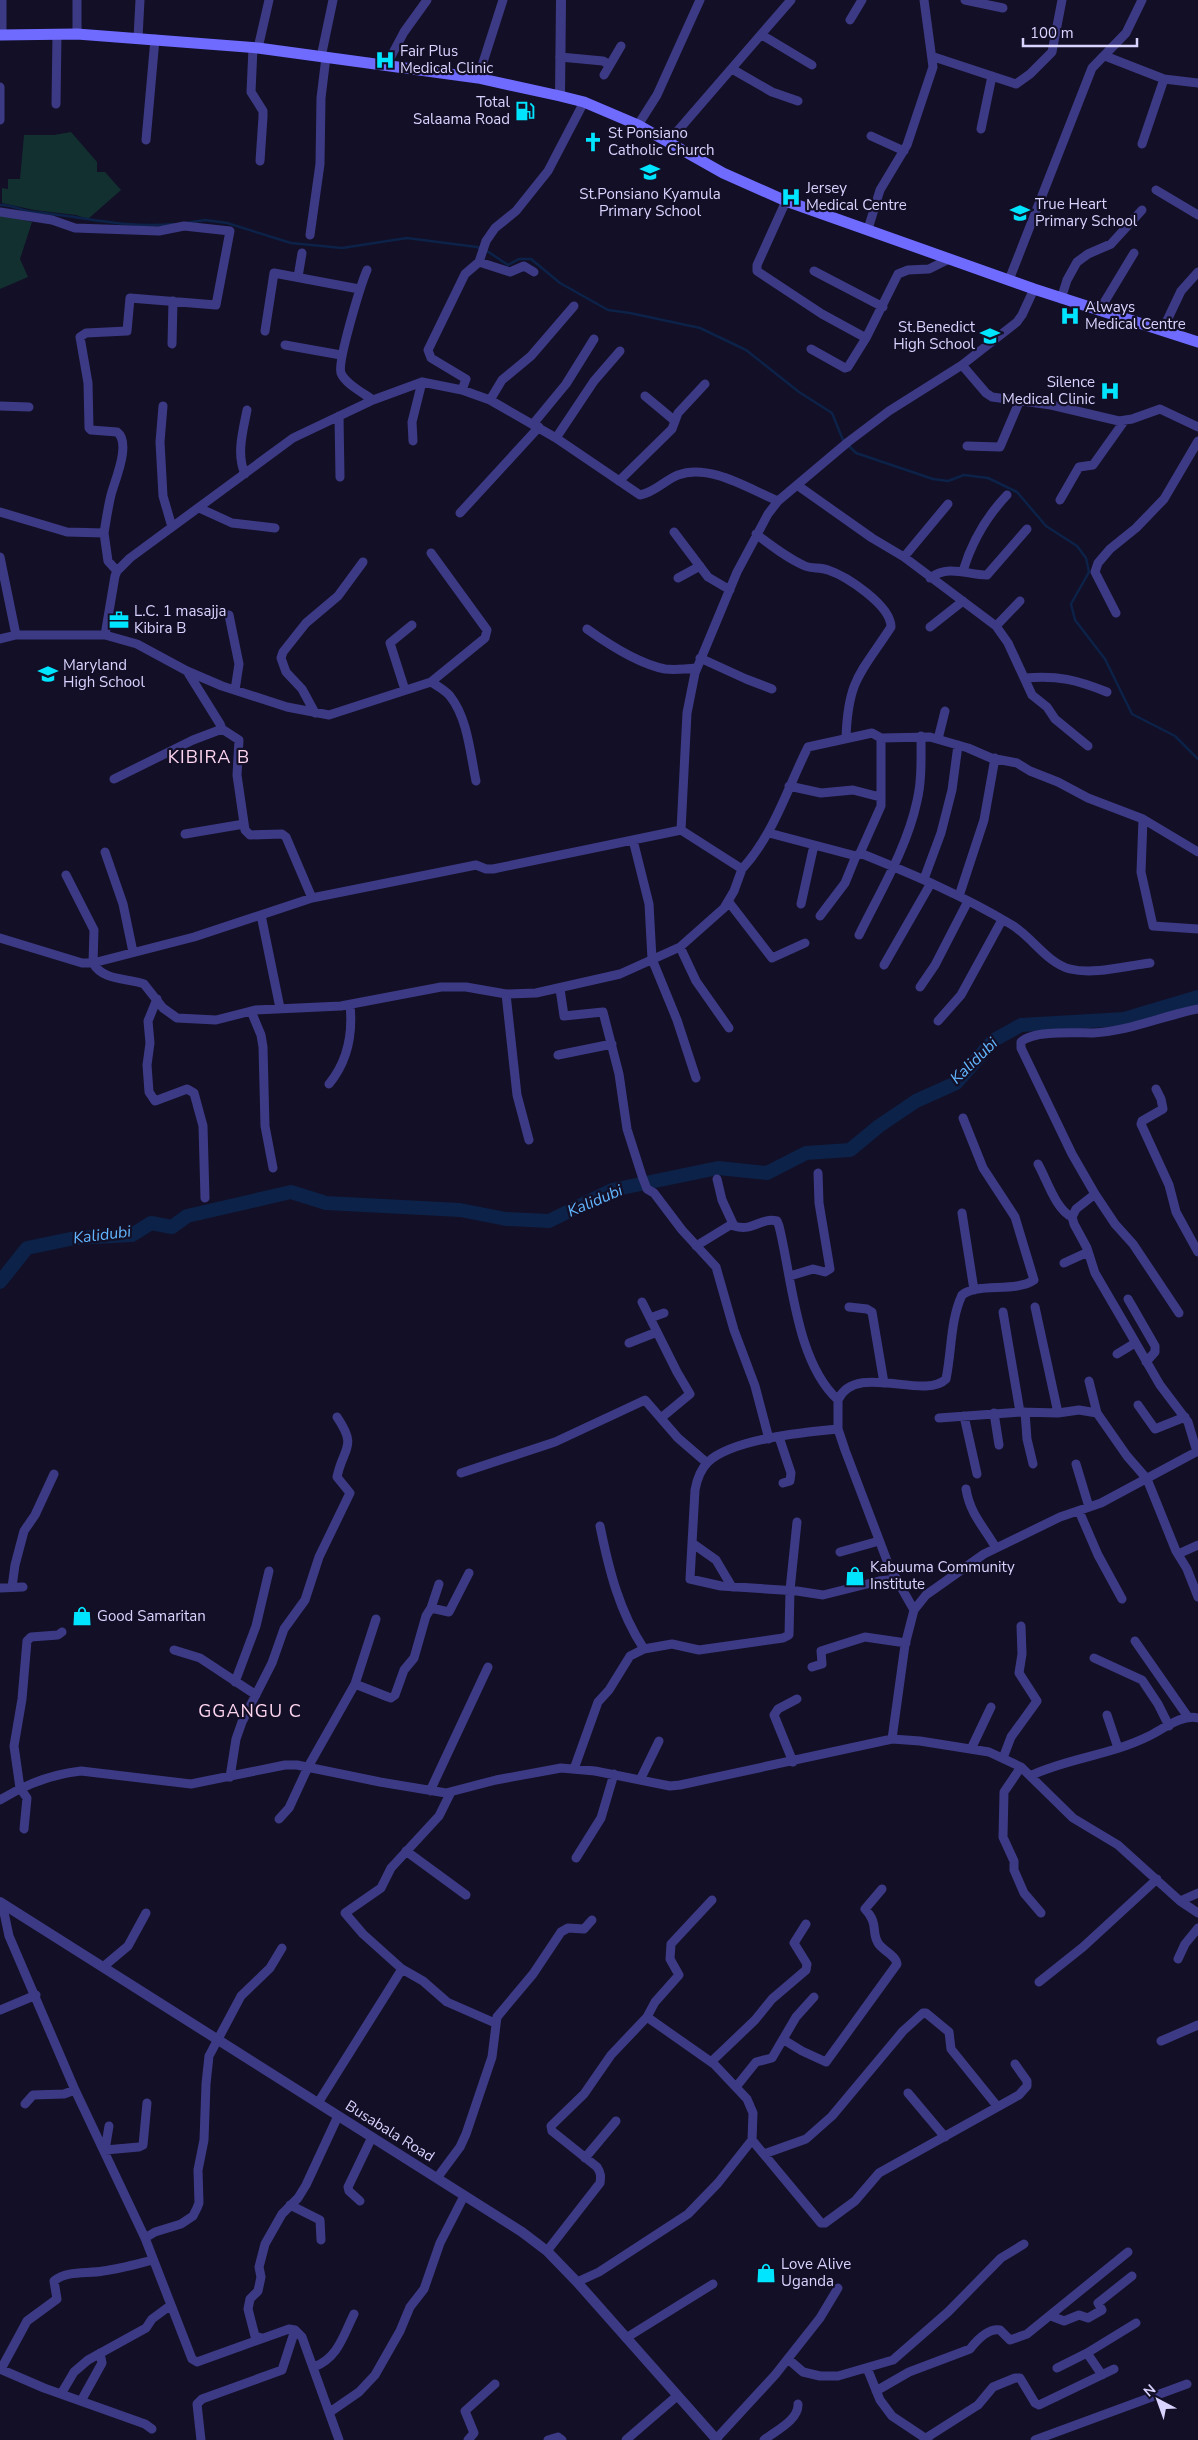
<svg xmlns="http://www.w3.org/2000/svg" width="1198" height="2440" font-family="'Nunito Sans',sans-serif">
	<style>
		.green { fill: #12302f }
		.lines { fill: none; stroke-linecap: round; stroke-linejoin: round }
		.stream { stroke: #0c2248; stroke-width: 2.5 }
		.river { stroke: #0c2248; stroke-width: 14 }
		.minor { stroke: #3d3a85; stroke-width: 9 }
		.tertiary { stroke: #3d3a85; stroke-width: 10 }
		.secondary { stroke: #6f6bff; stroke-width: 11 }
		.labels { text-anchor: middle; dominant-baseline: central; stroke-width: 4.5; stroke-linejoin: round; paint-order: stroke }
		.poi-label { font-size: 15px; fill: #d9d4ff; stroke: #130f26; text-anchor: start }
		.street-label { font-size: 15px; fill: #d9d4ff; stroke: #130f26 }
		.water-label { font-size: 16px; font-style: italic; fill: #62b6ff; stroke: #130f26 }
		.quarter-label { font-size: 18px; letter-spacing: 1px; fill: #ffd6f0; stroke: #130f26 }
	</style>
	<rect width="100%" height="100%" fill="#130f26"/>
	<path class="green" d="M71,132L97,162V172H105L121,190L88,219L76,215L34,210L2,203V188L8,189V179H20L24,135H54Z
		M0,215L32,222L20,259L28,277L0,289Z"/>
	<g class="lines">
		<path class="stream" d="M0,205C11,204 22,211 34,212C80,216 127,229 173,224
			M186,223L205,220L227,223L291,243L342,248L407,238L477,247L487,251L508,265L519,259H531L560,283L608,310L630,313L700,328L746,350L799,392L832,413L843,440L856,453L933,479L948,481L964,475L988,478L1017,492L1046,526L1077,546L1086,558L1089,572L1071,604L1075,620L1105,659L1132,714L1175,736L1198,759"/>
		<path class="river" d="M0,1282L27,1248L75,1238L132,1235L151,1223L172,1227L187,1216L291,1192L326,1203L460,1210L506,1219L549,1221L612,1190L718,1168L767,1173L806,1153L850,1150L879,1126L916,1101L956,1083L994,1040L1021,1025L1124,1019L1198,997"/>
		<path class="minor" d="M965,0L1003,8
			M850,20L862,0
			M77,34V0
			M2,35V0
			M762,35L812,65
			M138,38L140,0
			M253,48L251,92L263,111V117L260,161
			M258,48L269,0
			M1105,56L1164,79L1198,83
			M321,57L333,0
			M560,57L603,61L610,65
			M934,57L1016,84L1030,74L1052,52L1062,0
			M387,64L404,32L427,0
			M732,69L772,92L798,101
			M604,75L621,46
			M478,78L503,0
			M0,87V120
			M56,104L57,34
			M638,125L657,95L700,0
			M981,129L992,76
			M871,136L904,151
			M146,140L155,39
			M668,142L791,0
			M1142,144L1164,79
			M1156,190L1198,215
			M786,201L757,265V271L822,314L866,338
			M0,212L52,220L75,228L159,231L184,226L230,231L216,305L130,298L127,331L86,333L80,337L88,383L89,428L91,430L117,432C132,443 114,482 111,495C108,507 106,521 104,533
			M868,229L880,190L907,145L933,67L924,0
			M310,235L320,164L321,98L326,57
			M479,262L510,272L524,266L534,272
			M367,270C361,284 337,362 341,373C345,384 365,394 373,400
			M814,271L883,307
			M298,277L302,253
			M1009,280L1092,68L1126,33L1142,0
			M1061,299L1067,280L1077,262L1088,254L1111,244L1142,210
			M1099,311L1134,253
			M265,331L274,273L359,289
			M1162,331L1181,291L1198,272
			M172,344L173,301
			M285,345L341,355
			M811,349L845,368L848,367L866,338L898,274L908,270L929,269L949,259
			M962,365L986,393L992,397L1051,405L1119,421L1132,419L1160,409L1198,427
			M462,390L466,379L431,358L428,350L465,274L479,262L486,241L495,228L516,211L548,171L584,102
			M645,396L675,421
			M490,400L502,380L531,356L574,306
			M0,406L29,407
			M163,406L160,442L163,496L172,527
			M339,416L340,477
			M533,424L566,384L594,339
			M556,438L594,381L620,351
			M413,441L412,422L422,382
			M967,446L1000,447L1020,400
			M245,474C236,454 243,431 247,410
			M619,481L672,429L678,413L705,384
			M797,485L872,538L904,557L996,626L1020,601
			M1060,500L1079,467L1093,465L1125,420
			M199,508L232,523L275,528
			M0,512L67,532L104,533L108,561L117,571
			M460,513L539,427
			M674,532L708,577L730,590
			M756,534C772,546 787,558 805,566C812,569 820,567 828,570C846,576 891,605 891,627C861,673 848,679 846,738
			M0,557L16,635
			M904,557L948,504
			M963,571C972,541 986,517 1007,495
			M678,578L700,566
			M930,578C949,564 967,575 987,575L1027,529
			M1116,613L1095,572L1098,563L1110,549L1136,528L1164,499L1198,441
			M229,615L239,664L235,690
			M996,626L1008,643L1032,695L1047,707L1055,719L1088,746
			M930,627L963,601
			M587,629C608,644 639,664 665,669C675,670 687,669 697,668
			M105,635L115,576L117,571L130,558L293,438L373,400L422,382L462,390L490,400L556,438L640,495C654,493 665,480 678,475C709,463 749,489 778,501
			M0,639L16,635H105L137,644L187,671L222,686L287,707L329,715L431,682L485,638L487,630L431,553
			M700,658L746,679L772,689
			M1025,678C1058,675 1077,680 1107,692
			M431,682C437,686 445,690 450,696C468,719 470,753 476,781
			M405,690L390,643L412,625
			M315,713L302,689L286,672L281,658L283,652L306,623L338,596L363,562
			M222,729L239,740L237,775L245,830L250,835L282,834L286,837L312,898
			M938,739L945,711
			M114,779L193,740L222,729L220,724L187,671
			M789,786L821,793L853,790L880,797
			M1143,819L1141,872L1153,926L1198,929
			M681,830L687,713L695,673L737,572L768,514L778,501L848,442L889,411L962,365L1017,322L1022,315L1034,289
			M769,833L856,856L860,853L881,806V738
			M185,834L244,824
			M633,840L649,904L652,959L677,1020L696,1078
			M105,852L123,904L133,952
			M860,853C912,874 964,896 1012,925C1032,937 1047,963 1070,969C1094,975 1125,966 1150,963
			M66,875L94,930L93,963C103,981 127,978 144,984L163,1008L177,1018L216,1020L255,1010L341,1006L441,987H466L506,994L536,993L620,974L680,947L724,908L734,891L742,869
			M924,879L941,833L952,790L958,745
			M959,896L984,820L995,758
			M728,901L772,958L805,943
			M801,904L814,845
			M261,915L280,1008
			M820,916L845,883L856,856
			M859,935C880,892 907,848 917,801C922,780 921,758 921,736
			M0,938L82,963H93L194,937L312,898L476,865L486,869H493L681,830L742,869C774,834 787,789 808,747L872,733L881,738L930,737L968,748L991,758L1017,763L1030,771L1058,782L1088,798L1143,819L1198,852
			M680,947L696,981L729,1028
			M884,965L931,883
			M920,987L935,965L968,901
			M560,989L564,1016L603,1012L619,1074L627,1129L642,1176L647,1189L654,1193L682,1230L716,1267L734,1330L755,1386L769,1439
			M506,994L517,1095L529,1140
			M157,999L148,1021L150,1043L147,1065L149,1092L155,1101L187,1089L194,1093L203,1126L205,1198
			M251,1011L261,1035L263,1047L265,1126L273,1168
			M938,1021L961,995L1002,920
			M558,1055L612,1044
			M329,1084C348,1061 353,1034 350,1005
			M1156,1089L1161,1099L1163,1109L1142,1121L1141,1124L1169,1185L1176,1212L1198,1252
			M1038,1164C1047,1180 1056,1210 1072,1217
			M717,1179L722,1200L734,1226C754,1232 760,1217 777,1221L779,1226C792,1278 796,1362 838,1400V1429L845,1450L889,1566L914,1610
			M1095,1194L1076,1209L1072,1217L1074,1224L1087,1248L1095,1273L1130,1333L1160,1385L1188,1422L1197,1452
			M962,1213L974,1290
			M696,1246L732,1224
			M1064,1263L1088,1252
			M790,1276L813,1269L825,1272L830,1269L819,1203L818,1173
			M1128,1299L1155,1346V1352L1146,1362
			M642,1302L677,1372L690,1394L661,1418
			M849,1307L867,1309L872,1312L884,1383
			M1035,1307L1058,1413
			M1003,1312L1020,1412
			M1179,1313L1133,1244L1115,1224L1095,1194L1072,1154L1021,1048V1042C1033,1030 1075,1033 1093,1033C1130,1031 1162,1016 1198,1009
			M650,1318L664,1313
			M629,1343L657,1332
			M1117,1354L1135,1343
			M1089,1381L1097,1413
			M838,1400C855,1361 924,1401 946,1379C952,1350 950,1321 962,1295C978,1282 1015,1293 1034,1280L1015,1217L983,1168L963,1118
			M1138,1405L1155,1429L1185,1417
			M1025,1412L1027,1439L1033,1464
			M994,1413L999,1445
			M964,1416L977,1474
			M939,1418L1020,1412L1058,1413L1079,1410L1097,1413L1127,1456L1147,1479L1176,1551L1187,1569L1198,1597
			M838,1429C805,1432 732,1439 708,1462C700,1470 697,1479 695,1490L690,1579L721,1586L797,1591L823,1595L879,1581L897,1579
			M779,1437L791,1473L790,1481L783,1483
			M1076,1464L1089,1507
			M461,1473L555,1442L645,1400L678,1438L707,1463
			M966,1489C970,1514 984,1527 996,1548
			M1079,1511L1098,1555L1122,1599
			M600,1526C609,1570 619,1611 644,1649
			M692,1543L716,1560L732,1587
			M840,1552L879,1541
			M1178,1554L1198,1545
			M12,1587L15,1565L24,1531L35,1515L54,1474
			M0,1588L23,1587
			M431,1608L449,1612L469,1573
			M1135,1641L1188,1717
			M174,1650L200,1658L256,1695
			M1094,1658L1142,1680L1158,1704L1169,1726
			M812,1667L822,1664L821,1651L865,1637L906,1643
			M235,1682L256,1626L269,1571
			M355,1684L388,1697L391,1698L395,1695L404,1670L414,1658L426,1616L431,1608L439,1584
			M1107,1715L1118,1748
			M892,1739L905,1645L914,1610L926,1595L984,1554L1060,1517L1101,1503L1198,1451
			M971,1749L991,1707
			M1003,1758L1011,1737L1037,1701L1019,1673L1022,1654L1021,1626
			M793,1762L774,1715L778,1709L797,1699
			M1021,1767L1004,1792L1003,1837L1014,1861V1870L1024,1893L1041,1913
			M574,1769L598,1702L609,1690L630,1656L644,1649L672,1644L699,1650L783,1638L789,1635L790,1590L797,1522
			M1032,1775C1069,1758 1111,1755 1149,1736C1163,1729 1182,1714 1198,1718
			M230,1777L236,1739L242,1722L272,1663L284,1629L305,1600L319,1557L350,1493L337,1477C343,1447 358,1448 337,1417
			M640,1780L659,1741
			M430,1791L488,1667
			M451,1792L439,1816L391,1868L381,1888L345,1913L363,1934L402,1969L423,1981L447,2002L495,2023
			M0,1800C24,1785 53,1774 81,1771L191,1784L285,1765H297L380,1782L446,1793L496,1780L561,1768L595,1771L670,1786L680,1785L892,1739L920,1741L989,1752L1021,1767L1073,1818L1118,1845L1180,1901L1198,1913
			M279,1819L289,1808L308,1767L355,1684L376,1619
			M24,1829L27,1798L20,1788L14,1746L22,1699L27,1641L31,1637L58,1635L62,1632
			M406,1851L466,1895
			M576,1858L601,1818L614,1774
			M1180,1901L1198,1893
			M2,1903L9,1936L75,2090L145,2238L192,2359L197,2362L289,2329L295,2330L302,2337L339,2440
			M1178,1959L1185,1944L1198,1928
			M103,1967L128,1946L146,1913
			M1039,1982L1083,1947L1157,1879
			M0,2010L36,1995
			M784,2040L802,2051L826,2062L897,1964C896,1955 883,1951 878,1943C871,1931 879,1924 865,1909L882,1889
			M1161,2041L1198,2025
			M711,2062L755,2020L772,1999L806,1970L807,1964L794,1943L806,1924
			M736,2087L756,2062L772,2058L796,2017L814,1997
			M908,2093L945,2137
			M318,2103L402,1969
			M25,2104L33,2095L64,2094L75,2090
			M109,2126L105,2150L139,2147L143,2145L147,2103
			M752,2140L821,2223H825L855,2201L879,2173L1019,2095L1027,2086V2081L1015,2064
			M764,2154L806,2139L832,2116L903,2031L923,2013H926L949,2032L951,2049L997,2106
			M585,2158L616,2121
			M437,2178L460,2147L466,2134L492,2057L497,2017L533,1974L561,1932L568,1928L584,1929L592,1920
			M360,2201L349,2191L348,2187L372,2137
			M290,2205L320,2220L321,2240
			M145,2238L155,2232L181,2224L193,2216L197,2208L199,2203L198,2170L204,2140L206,2084L209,2056L241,1996L270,1968L282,1948
			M547,2251L600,2183C601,2176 601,2173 597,2167L552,2131L551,2126L584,2094L611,2055L647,2017L655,2002L679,1975L670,1959L671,1944L712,1900
			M577,2282L599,2272L688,2214L718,2183L752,2140L753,2113L747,2099L714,2064L647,2017
			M1051,2316L1064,2321L1079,2315L1088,2318L1102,2310L1098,2303L1132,2276
			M262,2338L255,2336L248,2309L250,2299L258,2291L261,2277L259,2267L265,2244L282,2214L298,2198L306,2185L338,2116
			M626,2338L713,2284
			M1087,2353L1102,2375
			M788,2359L803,2372L820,2376H838L893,2360L948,2312L1001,2258L1024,2244
			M314,2367C338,2358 343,2336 354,2314
			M867,2368L880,2400L892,2416L928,2440
			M1057,2368L1087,2353L1136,2323
			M0,2369L44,2388L145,2424L152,2429
			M1,2369L27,2321L57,2299L54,2281C67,2270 88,2274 103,2271C120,2269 137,2264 153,2260
			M876,2391L909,2372L970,2349C977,2340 988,2328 1000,2330L1010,2340L1027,2334L1128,2252
			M61,2394L74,2372L88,2360L146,2328L152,2319L171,2305
			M81,2401L102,2363L100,2353
			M330,2412L359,2392L375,2375L400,2331L410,2307L424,2289L440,2243L464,2196
			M926,2438L978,2405L993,2387L1015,2378H1020L1035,2403L1039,2405L1114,2369
			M716,2439L775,2375L820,2318L838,2288
			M201,2440L197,2404L202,2399L282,2370L295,2330
			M468,2440L474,2433L465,2411L495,2384
			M548,2440L558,2437L562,2440
			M626,2440L677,2396
			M764,2440C775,2431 799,2420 798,2404
			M1035,2440L1187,2384"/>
		<path class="tertiary" d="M560,96L561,0
			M0,1902L522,2232L547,2251L577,2282L717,2440"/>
		<path class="secondary" d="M0,35L77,34L258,48L478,78L560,96L584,102L638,125L723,173L786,201L1034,289L1198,342"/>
	</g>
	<defs>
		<symbol id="hospital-bare" viewBox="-9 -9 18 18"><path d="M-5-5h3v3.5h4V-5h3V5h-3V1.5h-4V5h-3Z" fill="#00e5ff" stroke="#130f26" stroke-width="2.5" paint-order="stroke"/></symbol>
		<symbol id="fuel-bare" viewBox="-9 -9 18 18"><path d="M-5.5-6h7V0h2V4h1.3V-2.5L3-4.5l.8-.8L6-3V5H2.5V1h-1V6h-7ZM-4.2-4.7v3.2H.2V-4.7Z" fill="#00e5ff" stroke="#130f26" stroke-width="2.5" paint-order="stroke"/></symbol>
		<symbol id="church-bare" viewBox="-9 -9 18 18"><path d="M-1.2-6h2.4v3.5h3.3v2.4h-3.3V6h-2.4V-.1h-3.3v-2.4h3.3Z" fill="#00e5ff" stroke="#130f26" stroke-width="2.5" paint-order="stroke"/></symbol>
		<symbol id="school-bare" viewBox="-9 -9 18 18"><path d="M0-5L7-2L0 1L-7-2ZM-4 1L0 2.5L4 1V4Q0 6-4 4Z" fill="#00e5ff" stroke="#130f26" stroke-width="2.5" paint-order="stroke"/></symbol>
		<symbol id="office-bare" viewBox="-9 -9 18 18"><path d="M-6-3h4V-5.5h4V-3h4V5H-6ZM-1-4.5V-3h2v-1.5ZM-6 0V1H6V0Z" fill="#00e5ff" stroke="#130f26" stroke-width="2.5" paint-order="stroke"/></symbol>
		<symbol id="shop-bare" viewBox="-9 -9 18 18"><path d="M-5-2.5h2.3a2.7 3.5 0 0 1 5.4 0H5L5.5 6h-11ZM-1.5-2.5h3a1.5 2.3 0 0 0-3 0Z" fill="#00e5ff" stroke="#130f26" stroke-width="2.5" paint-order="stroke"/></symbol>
	</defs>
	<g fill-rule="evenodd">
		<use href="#hospital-bare" x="371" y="46" width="28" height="28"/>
		<use href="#fuel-bare" x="511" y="97" width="28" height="28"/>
		<use href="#church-bare" x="579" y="128" width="28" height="28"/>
		<use href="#school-bare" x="636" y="158" width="28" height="28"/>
		<use href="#hospital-bare" x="777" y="183" width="28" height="28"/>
		<use href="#school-bare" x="1006" y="199" width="28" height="28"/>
		<use href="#hospital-bare" x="1056" y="302" width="28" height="28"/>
		<use href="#school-bare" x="976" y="322" width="28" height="28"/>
		<use href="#hospital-bare" x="1096" y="377" width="28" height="28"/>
		<use href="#office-bare" x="105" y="606" width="28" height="28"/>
		<use href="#school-bare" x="34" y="660" width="28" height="28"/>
		<use href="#shop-bare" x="841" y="1562" width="28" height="28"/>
		<use href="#shop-bare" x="68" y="1602" width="28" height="28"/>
		<use href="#shop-bare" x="752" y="2259" width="28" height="28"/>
	</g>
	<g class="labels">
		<g class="poi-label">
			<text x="400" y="51">Fair Plus<tspan x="400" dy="17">Medical Clinic</tspan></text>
			<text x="510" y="102" text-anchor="end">Total<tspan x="510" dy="17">Salaama Road</tspan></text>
			<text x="608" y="133">St Ponsiano<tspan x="608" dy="17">Catholic Church</tspan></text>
			<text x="806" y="188">Jersey<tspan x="806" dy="17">Medical Centre</tspan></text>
			<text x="650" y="194" text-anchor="middle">St.Ponsiano Kyamula<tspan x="650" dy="17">Primary School</tspan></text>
			<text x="1035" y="204">True Heart<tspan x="1035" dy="17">Primary School</tspan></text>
			<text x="1085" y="307">Always<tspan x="1085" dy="17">Medical Centre</tspan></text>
			<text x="975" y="327" text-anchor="end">St.Benedict<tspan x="975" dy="17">High School</tspan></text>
			<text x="1095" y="382" text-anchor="end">Silence<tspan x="1095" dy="17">Medical Clinic</tspan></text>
			<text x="134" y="611">L.C. 1 masajja<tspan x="134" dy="17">Kibira B</tspan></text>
			<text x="63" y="665">Maryland<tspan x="63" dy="17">High School</tspan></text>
			<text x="870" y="1567">Kabuuma Community<tspan x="870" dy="17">Institute</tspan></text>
			<text x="97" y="1616">Good Samaritan</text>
			<text x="781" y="2264">Love Alive<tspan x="781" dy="17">Uganda</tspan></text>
		</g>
		<g class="street-label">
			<text transform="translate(390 2131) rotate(32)">Busabala Road</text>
		</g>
		<g class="water-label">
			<text transform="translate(974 1061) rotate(-44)">Kalidubi</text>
			<text transform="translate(595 1201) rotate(-23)">Kalidubi</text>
			<text transform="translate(102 1235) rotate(-7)">Kalidubi</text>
		</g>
		<g class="quarter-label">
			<text x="209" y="757">KIBIRA B</text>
			<text x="250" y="1711">GGANGU C</text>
		</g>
	</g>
	<g transform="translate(1158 2400) rotate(319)" stroke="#130f26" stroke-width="4" paint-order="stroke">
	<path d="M0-4L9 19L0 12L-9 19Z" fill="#d9d4ff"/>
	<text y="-8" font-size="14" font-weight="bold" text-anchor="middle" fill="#d9d4ff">N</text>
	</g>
	<path d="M1023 38v8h114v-8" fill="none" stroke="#d9d4ff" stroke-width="2.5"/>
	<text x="1030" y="38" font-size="15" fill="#d9d4ff" stroke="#130f26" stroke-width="4" paint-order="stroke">100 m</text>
</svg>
